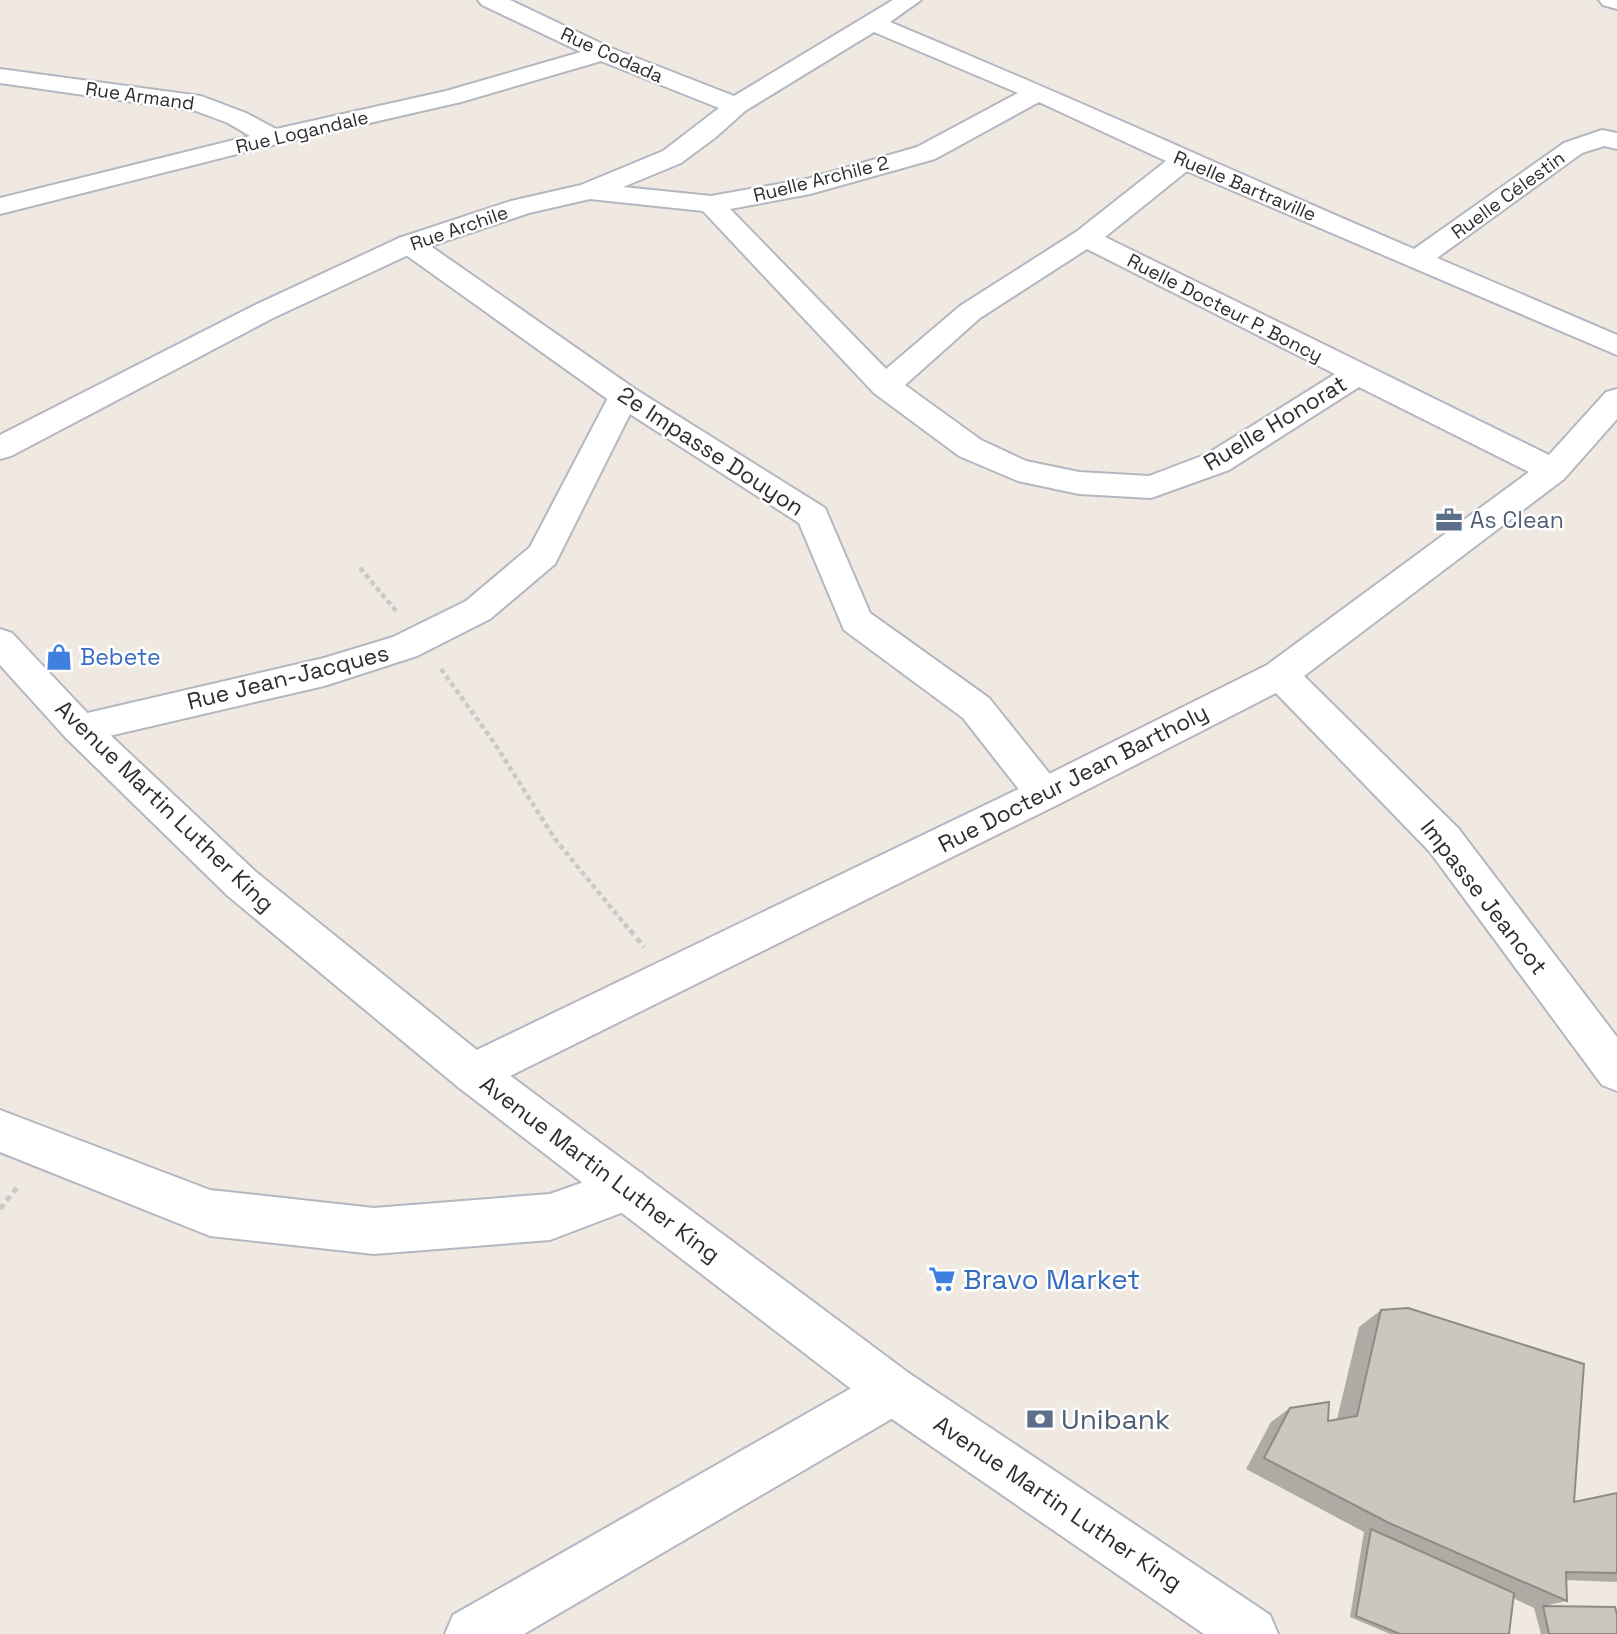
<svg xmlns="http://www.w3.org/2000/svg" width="1617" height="1634" font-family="'Space Grotesk',sans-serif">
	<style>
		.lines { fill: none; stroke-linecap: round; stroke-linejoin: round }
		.pedestrian-casing { stroke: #b4b7c1; stroke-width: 4 }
		.minor-casing { stroke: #b4b7c1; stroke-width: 4 }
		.secondary-casing { stroke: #b4b7c1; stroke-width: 4 }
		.path-far1 { stroke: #c9c9c9; stroke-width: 4.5; stroke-dasharray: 5 3.5; stroke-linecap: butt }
		.path { stroke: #c9c9c9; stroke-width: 5; stroke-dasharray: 6 4.5; stroke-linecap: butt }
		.pedestrian { fill: #fff; fill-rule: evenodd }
		.minor { fill: #fff; fill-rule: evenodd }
		.secondary { fill: #fff; fill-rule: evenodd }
		.wall { fill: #afaba4 }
		.building { fill: #cbc7bf; stroke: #8e8b86; stroke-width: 2 }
		.labels { text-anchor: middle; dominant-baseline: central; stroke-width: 5; stroke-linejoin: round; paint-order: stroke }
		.far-street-label { font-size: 19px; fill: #2e2e2e; stroke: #fff }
		.street-label { font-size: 23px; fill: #2e2e2e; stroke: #fff }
		.service-label { font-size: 23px; fill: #4e5e75; stroke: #fff; text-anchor: start }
		.shop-label { font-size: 23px; fill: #366cbe; stroke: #fff; text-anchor: start }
		.near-shop-label { font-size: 28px; fill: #366cbe; stroke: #fff; text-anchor: start }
		.near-service-label { font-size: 28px; fill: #4e5e75; stroke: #fff; text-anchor: start }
	</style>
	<rect width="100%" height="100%" fill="#efe9e1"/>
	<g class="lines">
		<defs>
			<path id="pedestrian" d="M409,236L419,238L635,389L825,508L870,613L989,698L1057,783L1063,794L1057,805L1044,810L1031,805L963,718L844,630L799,523L613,403L399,250L395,244L399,238Z
				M0,1110L210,1190L374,1208L550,1194L626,1167L642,1173L649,1189L642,1205L550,1240L374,1254L210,1236L0,1152Z"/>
			<path id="minor" d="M478,0H510L611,48L734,96L893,0H921L890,22C1066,95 1239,174 1414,249L1564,143L1602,130L1617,133V149L1604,146L1582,153L1437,258L1617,335V355L1187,171L1105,237L1549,455L1606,392L1617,389V419L1564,479L1304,676L1458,828L1617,1037V1091L1602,1085L1430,852L1276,693L1057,805L488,1087L473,1093L458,1087L451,1073L458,1059L1031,783L1267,665L1529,472L1359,387L1229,470L1151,498L1079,494L1018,481L959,456L874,393L703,211L590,199L529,213L419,250L273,318L11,456L0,459V435L253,306L399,238L511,201L581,185L663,151L719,108L601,61L461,102L273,145L0,214V198L250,136L228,123L196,111L0,83V69L201,96L246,113L276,129L446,91L581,52L482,5ZM874,32L1018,93L917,147L807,179L711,196L623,187L681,163L716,137L745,111ZM1039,102L1166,161L1076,232L960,306L886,369L730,209L810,194L935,159ZM1087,249L1335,374L1207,454L1149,476L1079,472L1026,461L981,440L905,385L980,318Z
				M1599,0H1617V9L1603,5Z
				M624,386L635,389L639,396L555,564L490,619L417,656L324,686L79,743L66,738L61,728L66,718L324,658L393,637L466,601L530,547L609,396L613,389Z
				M893,1366L910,1374L918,1391L910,1408L524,1634H445L453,1615L876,1374Z"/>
			<path id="secondary" d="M0,629L12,633L92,718L256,872L488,1059L910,1374L1270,1615L1278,1634H1204L876,1408L458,1087L228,896L66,738L0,665Z"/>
		</defs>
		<use href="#pedestrian" class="pedestrian-casing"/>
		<use href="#minor" class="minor-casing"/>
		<use href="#secondary" class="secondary-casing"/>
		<path class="path-far1" d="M360,568L397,612
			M441,669L493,741L555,839L631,932"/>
		<path class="path" d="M630,930L644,947
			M0,1209L19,1185"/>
		<use href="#pedestrian" class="pedestrian"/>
		<use href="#minor" class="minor"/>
		<use href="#secondary" class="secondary"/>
	</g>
	<path class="wall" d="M1381,1310L1574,1502L1617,1493V1582L1566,1580L1567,1601L1534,1608L1513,1598L1509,1634H1390L1350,1617L1364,1532L1246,1469L1271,1422L1290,1408L1328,1421L1337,1419L1359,1327Z
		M1543,1606L1617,1634H1541L1534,1608Z"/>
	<path class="building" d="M1408,1308L1584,1364L1574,1502L1617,1493V1573L1566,1572L1567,1601L1389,1523L1264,1458L1290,1408L1329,1402L1328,1421L1357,1416L1381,1310Z
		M1371,1529L1514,1593L1509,1634H1400L1356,1616Z
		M1543,1606L1615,1607L1617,1614V1634H1549Z"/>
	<defs>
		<symbol id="office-bare" viewBox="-9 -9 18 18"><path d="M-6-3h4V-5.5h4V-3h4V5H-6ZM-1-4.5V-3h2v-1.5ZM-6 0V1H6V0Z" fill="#5c6f8a" stroke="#fff" stroke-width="2.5" paint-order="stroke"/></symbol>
		<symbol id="shop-bare" viewBox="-9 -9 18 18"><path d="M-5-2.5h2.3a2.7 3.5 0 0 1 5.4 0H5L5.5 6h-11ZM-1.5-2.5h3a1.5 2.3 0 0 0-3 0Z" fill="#3f7fe0" stroke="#fff" stroke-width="2.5" paint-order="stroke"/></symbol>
		<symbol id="supermarket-bare" viewBox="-9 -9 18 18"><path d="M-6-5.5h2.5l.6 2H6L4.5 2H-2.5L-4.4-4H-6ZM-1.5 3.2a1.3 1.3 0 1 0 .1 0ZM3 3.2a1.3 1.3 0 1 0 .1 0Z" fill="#3f7fe0" stroke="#fff" stroke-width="2.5" paint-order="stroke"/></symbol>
		<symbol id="bank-bare" viewBox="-9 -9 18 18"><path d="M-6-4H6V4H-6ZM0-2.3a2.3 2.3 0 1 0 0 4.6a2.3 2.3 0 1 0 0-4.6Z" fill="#5c6f8a" stroke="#fff" stroke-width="2.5" paint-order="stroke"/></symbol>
	</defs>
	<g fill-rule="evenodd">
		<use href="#office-bare" x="1430" y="501" width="38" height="38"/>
		<use href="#shop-bare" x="40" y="638" width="38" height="38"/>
		<use href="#supermarket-bare" x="923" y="1260" width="38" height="38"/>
		<use href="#bank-bare" x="1021" y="1400" width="38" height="38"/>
	</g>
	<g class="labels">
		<g class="far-street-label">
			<text transform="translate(612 55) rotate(24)">Rue Codada</text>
			<text transform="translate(140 96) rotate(8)">Rue Armand</text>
			<text transform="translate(302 132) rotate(-13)">Rue Logandale</text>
			<text transform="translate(821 179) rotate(-14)">Ruelle Archile 2</text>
			<text transform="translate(1245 186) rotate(23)">Ruelle Bartraville</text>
			<text transform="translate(1508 195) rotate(-36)">Ruelle Célestin</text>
			<text transform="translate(459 228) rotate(-19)">Rue Archile</text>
			<text transform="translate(1225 308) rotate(27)">Ruelle Docteur P. Boncy</text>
		</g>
		<g class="street-label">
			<text transform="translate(1275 423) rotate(-31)">Ruelle Honorat</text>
			<text transform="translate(711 451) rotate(33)">2e Impasse Douyon</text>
			<text transform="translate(288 677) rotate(-14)">Rue Jean-Jacques</text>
			<text transform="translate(1073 778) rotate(-27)">Rue Docteur Jean Bartholy</text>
			<text transform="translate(165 806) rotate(44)">Avenue Martin Luther King</text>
			<text transform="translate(1484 897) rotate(52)">Impasse Jeancot</text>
			<text transform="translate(600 1169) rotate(37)">Avenue Martin Luther King</text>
			<text transform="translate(1058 1503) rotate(34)">Avenue Martin Luther King</text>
		</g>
		<g class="service-label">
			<text x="1470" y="520">As Clean</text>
		</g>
		<g class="shop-label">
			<text x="80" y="657">Bebete</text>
		</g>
		<g class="near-shop-label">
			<text x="963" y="1279">Bravo Market</text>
		</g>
		<g class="near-service-label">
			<text x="1061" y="1419">Unibank</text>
		</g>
	</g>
</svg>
